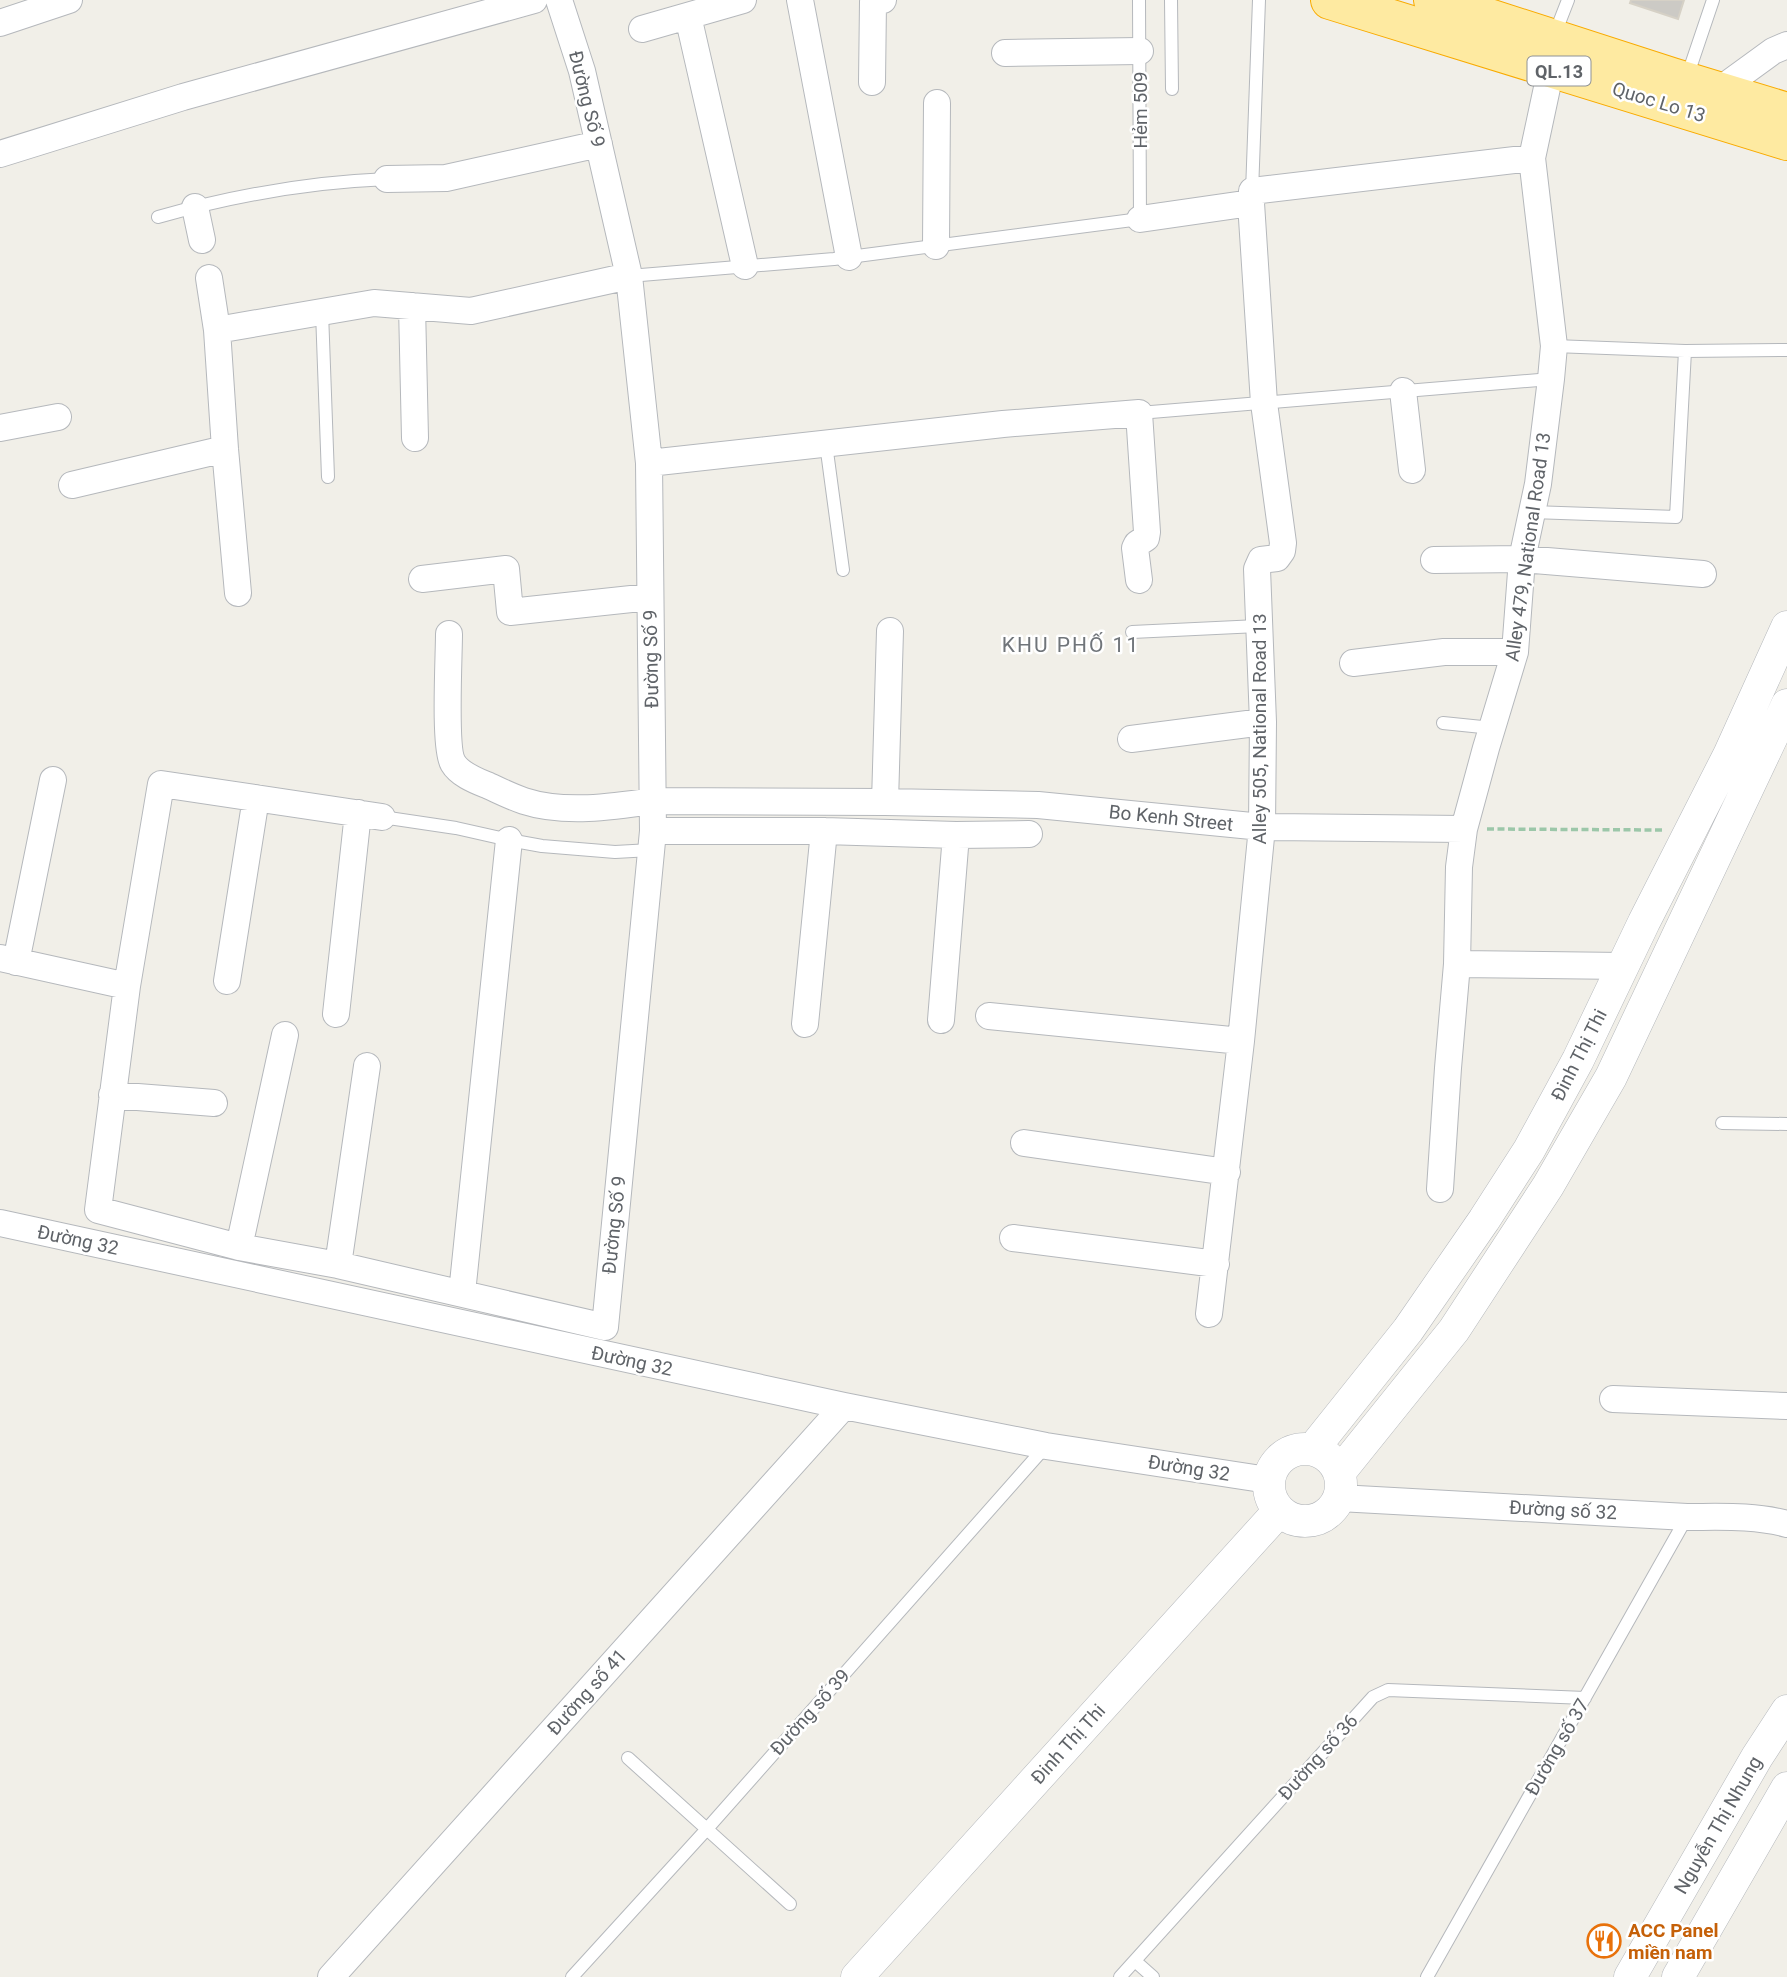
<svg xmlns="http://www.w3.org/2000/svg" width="1787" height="1977" font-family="Roboto,sans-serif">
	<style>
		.building { fill: #cccac5; stroke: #d6d1c6; stroke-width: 2 }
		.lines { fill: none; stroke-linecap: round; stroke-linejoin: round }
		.service-casing { stroke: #b5b8bc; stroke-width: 14 }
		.minor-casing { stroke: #b5b8bc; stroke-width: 28 }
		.tertiary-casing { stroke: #b5b8bc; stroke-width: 33 }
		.trunk-casing { stroke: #f9ab00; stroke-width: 40 }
		.path { stroke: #9cc7a9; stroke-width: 3.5; stroke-dasharray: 7 3.5; stroke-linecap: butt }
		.service { stroke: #fff; stroke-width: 12 }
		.minor { stroke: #fff; stroke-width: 26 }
		.tertiary { stroke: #fff; stroke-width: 32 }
		.trunk { stroke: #feeaa1; stroke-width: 38 }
		.labels { text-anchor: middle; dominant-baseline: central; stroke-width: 5; stroke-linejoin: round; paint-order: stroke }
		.shield { fill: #fff; stroke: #8f9295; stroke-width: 2 }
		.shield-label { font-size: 18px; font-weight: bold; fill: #5f6368 }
		.street-label { font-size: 19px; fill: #5f6368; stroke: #fff }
		.food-label { font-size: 19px; font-weight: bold; fill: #c56008; stroke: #fff; text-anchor: start }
		.neighbourhood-label { font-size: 21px; letter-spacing: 2px; fill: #70757a; stroke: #fff }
	</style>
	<rect width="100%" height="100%" fill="#f1efe8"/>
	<path class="building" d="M1631,0H1684L1678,19L1630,3Z"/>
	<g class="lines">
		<defs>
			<path id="service" d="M1171,0L1172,89
				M1554,36L1568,0
				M1687,77L1713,0
				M1252,192L1259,0
				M158,217C232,196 310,182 387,179
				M629,276L834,259L1140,219L1139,0
				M322,312L328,477
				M1685,351L1787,350
				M1139,413L1551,379
				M826,444L843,570
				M1532,512L1676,517L1685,351L1554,346
				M1132,632L1258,626
				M1443,723L1492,728
				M382,817L456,828L509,840L542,846L615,852L651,850
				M1722,1123L1787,1124
				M628,1758L790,1904
				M1135,1961L1153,1977
				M572,1977L706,1830L1046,1446
				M1120,1977L1373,1697L1388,1690L1585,1698
				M1427,1977L1687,1517"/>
			<path id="minor" d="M800,0L849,257
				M688,16L745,266
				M0,23L69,0
				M642,29L743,0
				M1005,53L1140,51
				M872,82L873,2L883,0
				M1718,91L1773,51L1787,45
				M0,154L183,97L534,0
				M387,179L446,178L599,144
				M1252,191L1532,158
				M195,207L202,240
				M1140,219L1251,203L1264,403L1283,543L1282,551L1277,558L1261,560L1257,569L1263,722L1262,827L1241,1041L1209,1314
				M936,246L937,103
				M209,278L217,330L225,449L238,593
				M412,306L415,438
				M217,330L374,303L471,311L629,276
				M1403,391L1412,470
				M0,428L58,417
				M649,463L1003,424L1139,413L1147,532L1146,538L1137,544L1135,548L1139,580
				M72,485L225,449
				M1434,560L1522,559L1703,574
				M422,579L506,569L510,612L650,597
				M449,634C449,656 444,748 453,763C460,775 477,781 489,786C500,791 512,797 524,801C564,814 612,807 653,801L885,802L1038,805L1262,827L1464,829
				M1353,663L1444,652H1515
				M1131,739L1263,722
				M885,802L890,631
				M382,817L161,784L127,986L98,1210L239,1247L338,1265L605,1327L653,831L649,463L629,276L582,71L559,0
				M653,831H824L956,835L941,1020
				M956,835L1029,834
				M0,958L127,986
				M16,962L53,780
				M1457,964L1623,966
				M227,981L256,798
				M336,1014L358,813
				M989,1016L1241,1041
				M805,1024L824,831
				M112,1095L214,1103
				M1024,1143L1227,1172
				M1440,1189L1448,1068L1457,964L1459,867L1464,829L1486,748L1515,652L1522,559L1538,484L1551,379L1554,346L1532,158L1551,69
				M0,1223L844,1406L1046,1446L1268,1480
				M1013,1238L1216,1264
				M239,1247L285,1035
				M338,1265L367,1066
				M462,1293L509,840
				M1613,1399L1787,1406
				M1339,1498L1687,1517C1720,1517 1755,1515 1787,1524
				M331,1977L844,1406"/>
			<path id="tertiary" d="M1269 1485a36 36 0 1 1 72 0a36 36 0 1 1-72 0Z
				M1313,1449L1408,1330L1484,1220L1529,1150L1578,1060L1644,922L1729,755L1787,627
				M1339,1473L1454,1330L1548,1186L1611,1077L1787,705
				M857,1977L1279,1511
				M1630,1977L1757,1757L1787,1711
				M1678,1977L1787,1788"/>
			<path id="trunk" d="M1330,0L1787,141
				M1433,0L1672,77L1787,112"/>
		</defs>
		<use href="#service" class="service-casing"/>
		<use href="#minor" class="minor-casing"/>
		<use href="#tertiary" class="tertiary-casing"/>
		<use href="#trunk" class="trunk-casing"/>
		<path class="path" d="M1487,829L1662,830"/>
		<use href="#service" class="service"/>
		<use href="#minor" class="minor"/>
		<use href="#tertiary" class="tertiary"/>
		<use href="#trunk" class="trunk"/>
	</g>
	<defs>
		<symbol id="restaurant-ring" viewBox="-11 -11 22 22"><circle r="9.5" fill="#fff" stroke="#e8710a" stroke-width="1.5"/><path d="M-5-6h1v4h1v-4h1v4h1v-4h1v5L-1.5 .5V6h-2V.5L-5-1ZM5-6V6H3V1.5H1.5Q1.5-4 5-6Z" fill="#e8710a"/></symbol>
	</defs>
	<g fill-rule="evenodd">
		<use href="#restaurant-ring" x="1585" y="1922" width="38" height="38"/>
	</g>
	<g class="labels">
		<rect class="shield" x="1527.5" y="56.5" width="63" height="29" rx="5"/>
		<g class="shield-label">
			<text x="1559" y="71">QL.13</text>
		</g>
		<g class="street-label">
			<text transform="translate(587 99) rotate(76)">Đường Số 9</text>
			<text transform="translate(1659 102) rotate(17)">Quoc Lo 13</text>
			<text transform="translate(1140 110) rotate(-90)">Hẻm 509</text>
			<text transform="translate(1528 547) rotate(-82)">Alley 479, National Road 13</text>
			<text transform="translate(651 659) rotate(-91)">Đường Số 9</text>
			<text transform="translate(1259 729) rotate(-90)">Alley 505, National Road 13</text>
			<text transform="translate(1171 818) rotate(6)">Bo Kenh Street</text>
			<text transform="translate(1579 1055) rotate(-63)">Đinh Thị Thi</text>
			<text transform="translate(614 1225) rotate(-84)">Đường Số 9</text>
			<text transform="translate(78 1240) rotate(12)">Đường 32</text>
			<text transform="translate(632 1361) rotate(12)">Đường 32</text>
			<text transform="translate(1189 1468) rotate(9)">Đường 32</text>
			<text transform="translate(1563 1510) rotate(3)">Đường số 32</text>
			<text transform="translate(587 1692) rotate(-48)">Đường số 41</text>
			<text transform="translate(810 1712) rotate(-48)">Đường số 39</text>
			<text transform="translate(1068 1744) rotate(-48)">Đinh Thị Thi</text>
			<text transform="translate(1557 1747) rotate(-60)">Đường số 37</text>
			<text transform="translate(1318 1757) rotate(-48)">Đường số 36</text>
			<text transform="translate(1718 1825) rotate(-60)">Nguyễn Thị Nhung</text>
		</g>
		<g class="food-label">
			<text x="1628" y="1930">ACC Panel<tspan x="1628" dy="22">miền nam</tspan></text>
		</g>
		<g class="neighbourhood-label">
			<text x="1071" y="645">KHU PHỐ 11</text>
		</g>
	</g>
</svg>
